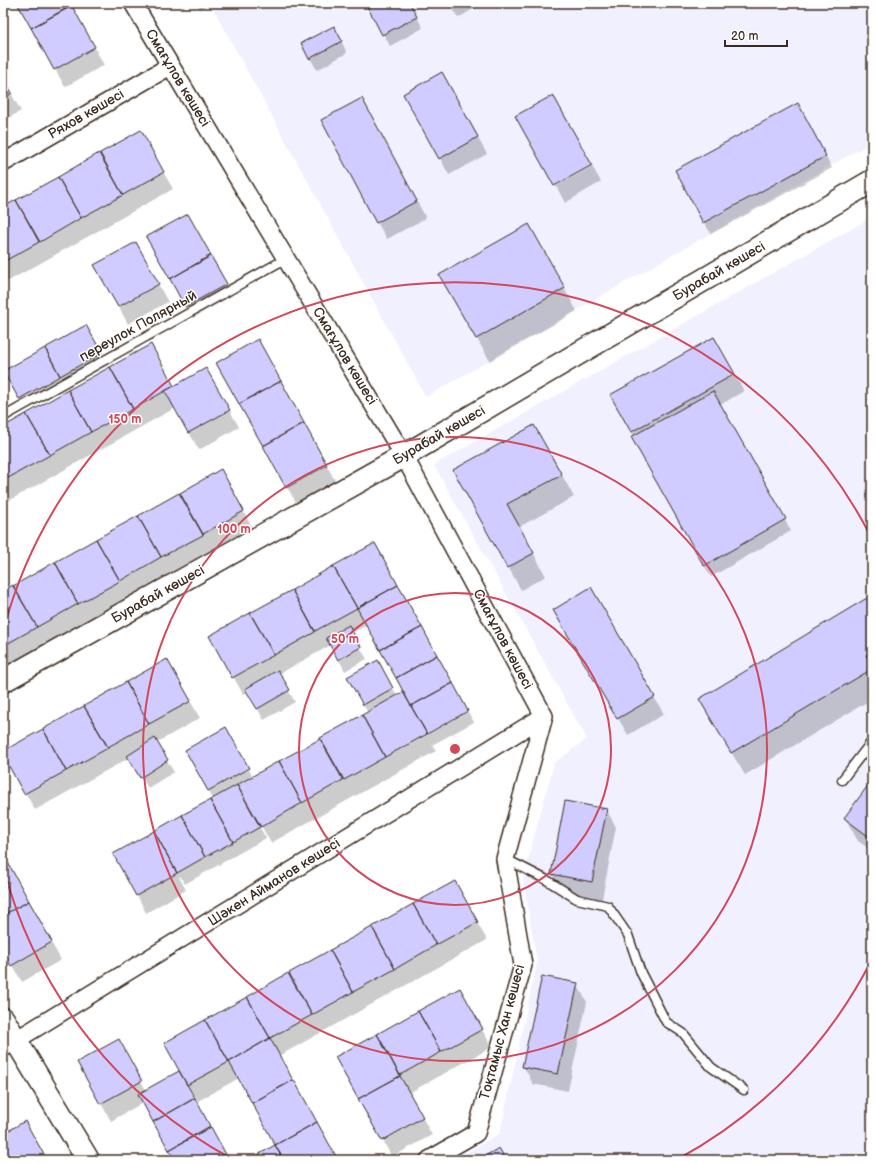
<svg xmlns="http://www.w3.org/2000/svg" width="875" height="1163" font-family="'Balsamiq Sans',sans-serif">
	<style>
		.built { fill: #f1f0ff }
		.shadow { fill: #0003; fill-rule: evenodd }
		.building { fill: #d0ccff; stroke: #3b2a1e }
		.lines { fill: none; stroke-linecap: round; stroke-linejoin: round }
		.lane-casing { stroke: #3b2a1e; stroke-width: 11 }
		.street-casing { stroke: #3b2a1e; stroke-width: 20 }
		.secondary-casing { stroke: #3b2a1e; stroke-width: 25 }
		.lane { stroke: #fff; stroke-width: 8 }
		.street { stroke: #fff; stroke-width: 17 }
		.secondary { stroke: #fff; stroke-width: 22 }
		.ring { fill: none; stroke: #d1495b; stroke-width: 2 }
		.labels { text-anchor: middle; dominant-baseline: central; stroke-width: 3; stroke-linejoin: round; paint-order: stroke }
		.street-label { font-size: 14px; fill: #3b2a1e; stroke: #fff }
		.centre { fill: #d1495b; stroke: #fff; stroke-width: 2 }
		.ring-label { font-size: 12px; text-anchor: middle; font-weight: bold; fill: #d1495b; stroke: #fff; stroke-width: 3; stroke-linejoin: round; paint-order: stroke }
	</style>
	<rect width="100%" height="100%" fill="#fff"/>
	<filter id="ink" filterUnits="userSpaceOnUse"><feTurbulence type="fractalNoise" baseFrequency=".025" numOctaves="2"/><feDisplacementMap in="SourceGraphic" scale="8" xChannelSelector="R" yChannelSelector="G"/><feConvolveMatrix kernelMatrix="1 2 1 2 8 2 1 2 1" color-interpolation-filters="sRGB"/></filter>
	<g filter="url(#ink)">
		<path class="built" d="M210,3H872V142L655,265L426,397Z
			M872,217V1136L862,1160H454L500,1133L537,962L523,878L554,763L587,739L434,465Z"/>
		<path class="shadow" d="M18,3H70L104,65L65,87Z
			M197,3H210L200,9Z
			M369,3H409L423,28L390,46L367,4Z
			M449,3H484L458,18Z
			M340,38L347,53L317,70L310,58Z
			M3,79L21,111L3,121Z
			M451,91L487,154L449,175L440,158Z
			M371,116L426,218L387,239L377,222Z
			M804,116L832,168L711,234L704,222Z
			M140,132L173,189L3,284V208Z
			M592,166L601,182L565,203L556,186Z
			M528,225L577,311L490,361L440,276Z
			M197,232L232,296L193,318L148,238Z
			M145,261L168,302L128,324L96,266Z
			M86,326L108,365L26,410L5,372Z
			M714,338L744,391L720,405L791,531L711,577L632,437L634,436L611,396Z
			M267,358L336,482L297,504L287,487Z
			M216,386L239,427L199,450L175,408L3,504V428L174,387Z
			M547,448L574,497L519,527L546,576L521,590L454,470Z
			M221,471L253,529L3,668V592Z
			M375,545L426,735L468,712L474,722L432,745L436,751L271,843L259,822L257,823L266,838L185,884L180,876L179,877L186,890L146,913L137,895L213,799L186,750L226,728L253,777L368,713L348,678L377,661L398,697L410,706L412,705L367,625L352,633L367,659L345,671L331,645L279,674L295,702L264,720L248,692L243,694L210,636ZM244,794L247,801L246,802L242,795Z
			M590,589L664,714L628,735L554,610Z
			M872,597V699L745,775L713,722Z
			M167,661L200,718L156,743L174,772L148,788L129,758L35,810L3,752Z
			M872,782V851L858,841L845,818Z
			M606,809L616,827L602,899L562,891L552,874Z
			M3,855L61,960L22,982L3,949Z
			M454,882L487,940L279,1056L337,1160H251L277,1146L239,1078L198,1101L191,1090L190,1091L228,1160H176L144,1102L111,1121L78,1063L128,1058L146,1090L183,1079L185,1078L165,1043Z
			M577,984L587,1002L568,1091L533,1084L524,1067Z
			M459,989L492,1047L409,1093L432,1135L392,1157L336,1057Z"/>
		<path class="building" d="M17,3H71L72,5L31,28Z
			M367,3H410L417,17L382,35L366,4Z
			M72,6L95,47L54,70L31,28Z
			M334,26L342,41L309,59L301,43Z
			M442,72L478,137L439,159L403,94Z
			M3,77L12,93L3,99Z
			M553,95L592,165L554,186L515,116Z
			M362,98L417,201L376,223L321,120Z
			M798,103L826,156L703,223L675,170Z
			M141,130L164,172L123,195L100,153Z
			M99,153L123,195L81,218L58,177Z
			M58,177L81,218L40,242L16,200Z
			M16,200L39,242L3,262V207Z
			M188,214L211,255L170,279L146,237Z
			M529,224L565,288L476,339L439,275Z
			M136,242L159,284L118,307L94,265Z
			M211,256L227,284L185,307L170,279Z
			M86,325L102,353L60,376L45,348Z
			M714,337L735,374L631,432L610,395Z
			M258,339L281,381L239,404L216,363Z
			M151,344L174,386L133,409L110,367Z
			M45,348L60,376L19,399L3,371Z
			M110,367L133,409L91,432L68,390Z
			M206,368L230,410L188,433L165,391Z
			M281,381L304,423L263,446L239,404Z
			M68,390L91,432L50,455L26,414Z
			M713,391L786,519L704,566L631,437Z
			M26,414L50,455L8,478L3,469V427Z
			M304,423L327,465L286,488L263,446Z
			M534,425L562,475L507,504L534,553L507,568L453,470Z
			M221,469L244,511L203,534L180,493Z
			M179,493L203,535L161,557L138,516Z
			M138,516L161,557L120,581L96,539Z
			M96,539L120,581L78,604L55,562Z
			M375,543L398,585L357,608L333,566Z
			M55,562L78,604L37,627L13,586Z
			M333,566L357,608L315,631L292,590Z
			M13,585L37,627L3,646V591Z
			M398,585L422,627L380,650L357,608Z
			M591,587L655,697L617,719L553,610Z
			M292,590L315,632L274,655L250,613Z
			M872,595V651L866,655L872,666V669L731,753L699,699Z
			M250,613L274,655L232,678L209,636Z
			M349,625L361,647L338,660L326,638Z
			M422,627L437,655L396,678L380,650Z
			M437,655L453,683L411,706L396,678Z
			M167,659L191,701L149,724L126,682Z
			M378,660L393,688L363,705L347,677Z
			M278,670L290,690L257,709L245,689Z
			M126,682L149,724L108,747L84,706Z
			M453,683L468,711L427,734L411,706Z
			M403,692L427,734L385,757L362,715Z
			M84,706L108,748L66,771L43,729Z
			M362,715L385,757L344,780L320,738Z
			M226,727L249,768L208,791L185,750Z
			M43,729L66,771L24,794L3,755V751Z
			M155,738L168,760L140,778L127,756Z
			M320,739L343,780L302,803L279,761Z
			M279,761L302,803L261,827L237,785Z
			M872,780V839L844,818Z
			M237,785L260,827L233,842L210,800Z
			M210,800L233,842L205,857L182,815Z
			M565,801L607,809L592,882L551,874Z
			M182,815L205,857L177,873L154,831Z
			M154,831L177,873L136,896L113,854Z
			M6,859L29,901L3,915V861Z
			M455,881L478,922L436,945L413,904Z
			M29,901L52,942L11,966L3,951V915Z
			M413,904L436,945L395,969L372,927Z
			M372,927L395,969L353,992L330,950Z
			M330,950L353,992L312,1015L289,973Z
			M288,973L312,1015L270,1038L247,997Z
			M542,976L578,983L558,1074L522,1067Z
			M460,988L483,1029L441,1052L418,1011Z
			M247,997L270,1038L229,1062L205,1020Z
			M418,1011L441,1052L400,1075L377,1034Z
			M205,1020L229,1062L187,1085L164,1043Z
			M377,1034L400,1076L358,1099L335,1057Z
			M270,1038L293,1080L252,1103L229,1062Z
			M119,1039L142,1081L100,1104L77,1062Z
			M179,1071L195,1098L153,1122L138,1094Z
			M400,1076L423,1117L382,1141L358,1099Z
			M294,1080L317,1122L275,1145L252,1103Z
			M195,1098L210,1126L169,1150L153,1122Z
			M25,1121L47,1160H3V1134Z
			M317,1122L338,1160H284L275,1145Z
			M211,1127L229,1160H175L169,1150Z
			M275,1145L283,1160H249Z
			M499,1148L506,1160H478Z"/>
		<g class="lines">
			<defs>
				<path id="lane" d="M3,417L287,258
					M842,780L872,741
					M506,859L545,879L577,899L608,906L628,935L641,973L666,1022L683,1033L711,1067L744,1090"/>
				<path id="street" d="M133,3L404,456L544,716
					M3,163L170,66
					M3,1048L544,716
					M429,1160L476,1133L523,965L505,859L544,716"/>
				<path id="secondary" d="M3,681L404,456L872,181
					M3,1019L88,1160"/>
			</defs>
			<use href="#lane" class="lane-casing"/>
			<use href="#street" class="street-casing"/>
			<use href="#secondary" class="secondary-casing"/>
			<use href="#lane" class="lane"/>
			<use href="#street" class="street"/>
			<use href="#secondary" class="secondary"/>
		</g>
	</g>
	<g class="ring">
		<circle cx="455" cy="749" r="156"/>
		<circle cx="455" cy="749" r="312"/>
		<path d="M871 961A467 467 0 0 1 678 1159M232 1159A467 467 0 0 1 4 870M4 628A467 467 0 0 1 871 537"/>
	</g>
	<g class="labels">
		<g class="street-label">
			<text transform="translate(178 78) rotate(59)">Смағұлов көшесі</text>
			<text transform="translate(86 114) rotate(-30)">Ряхов көшесі</text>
			<text transform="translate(719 271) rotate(-30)">Бурабай көшесі</text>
			<text transform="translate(138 326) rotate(-29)">переулок Полярный</text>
			<text transform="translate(345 356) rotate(59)">Смағұлов көшесі</text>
			<text transform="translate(439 435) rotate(-30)">Бурабай көшесі</text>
			<text transform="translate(158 594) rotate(-29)">Бурабай көшесі</text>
			<text transform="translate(503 639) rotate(62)">Смағұлов көшесі</text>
			<text transform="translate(274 882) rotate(-32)">Шәкен Айманов көшесі</text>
			<text transform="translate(502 1032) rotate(-75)">Тоқтамыс Хан көшесі</text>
		</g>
	</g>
	<circle cx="455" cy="749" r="6" class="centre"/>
	<g class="ring-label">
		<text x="125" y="423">150 m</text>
		<text x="234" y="533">100 m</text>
		<text x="345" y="643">50 m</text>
	</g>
	<rect width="875" height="1163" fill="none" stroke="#fff" stroke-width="16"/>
	<rect x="8" y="8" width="859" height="1147" fill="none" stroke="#3b2a1e" stroke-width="1.5" filter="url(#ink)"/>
	<path d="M725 40v6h62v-6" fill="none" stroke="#3b2a1e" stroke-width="2"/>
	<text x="731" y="40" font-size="12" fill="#3b2a1e" stroke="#ffffff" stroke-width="3" paint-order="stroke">20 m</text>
</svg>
